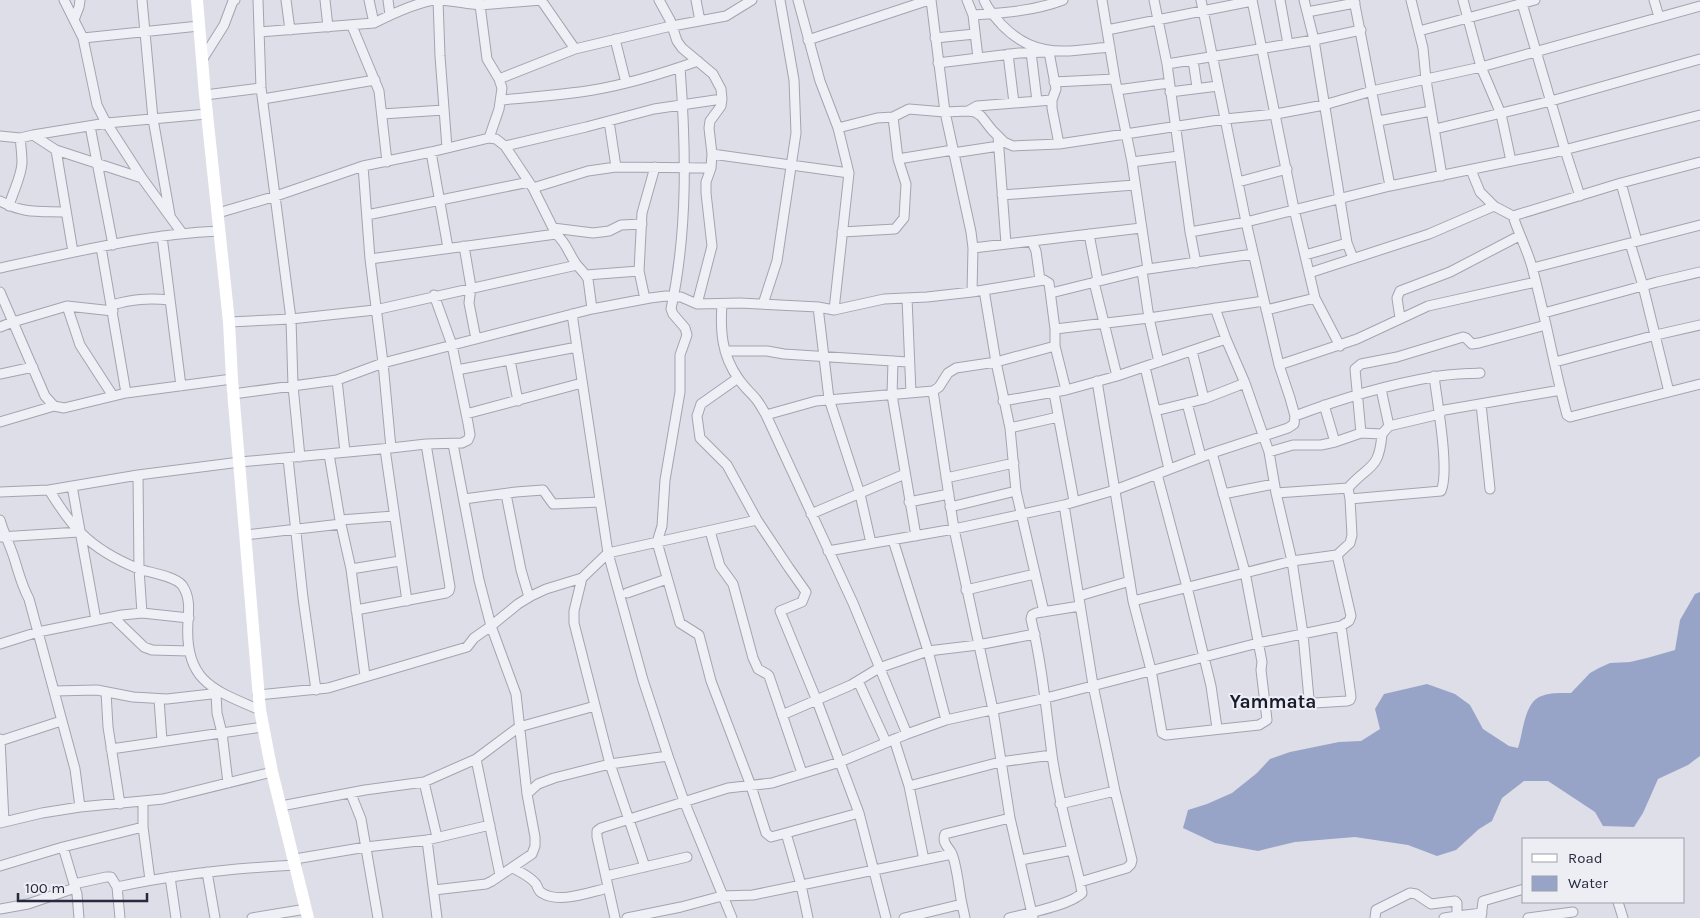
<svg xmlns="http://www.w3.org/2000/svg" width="1700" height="918" font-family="Karla,sans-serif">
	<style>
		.water { fill: #98a4c7 }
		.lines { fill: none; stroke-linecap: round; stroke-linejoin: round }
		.street-casing { stroke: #a3a4b1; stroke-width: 11 }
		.street { stroke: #eff0f5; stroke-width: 9 }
		.secondary { stroke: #fff; stroke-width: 12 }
		.labels { text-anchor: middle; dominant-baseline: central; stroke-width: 4; stroke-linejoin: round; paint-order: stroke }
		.district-label { font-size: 19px; font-weight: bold; fill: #191b2e; stroke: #eceef4 }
	</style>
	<rect width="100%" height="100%" fill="#dddee7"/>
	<path class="water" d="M1700,592V756L1688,765L1658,779L1643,813L1634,827L1603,826L1595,812L1548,781H1524L1502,798L1492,821L1479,829L1456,850L1437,856L1408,845L1355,837L1295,842L1258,851L1215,843L1183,828L1188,810L1207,804L1232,793L1257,773L1270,759L1290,752L1339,742L1361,741L1380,729L1375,709L1384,694L1427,684L1455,694L1470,705L1483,729L1509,746L1518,748C1523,733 1524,705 1539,697C1549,692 1561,693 1571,693L1590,673L1599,668L1610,663L1630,662L1647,658L1675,650L1680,620L1695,594Z"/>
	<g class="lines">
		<defs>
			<path id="street" d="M64,0L83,38L97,105L104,119L142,178L182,233
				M142,0L153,119L170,215
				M258,0L261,88L291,319L293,386L300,457
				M286,0L290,30
				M325,0L328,27
				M369,0L374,23
				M388,0L390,15
				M438,0L440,56L447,148
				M479,0L480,5L542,0
				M541,0L575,49
				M659,0L670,20L677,41L682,48L713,74L721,89L722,99L721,106L710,121L709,128L712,154L711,168L706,182V193L712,246L697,304
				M696,0L700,21
				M798,0L820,81L838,128L849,173L834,310
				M931,0L945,112L971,232L973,248L972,292
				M967,0L973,15L978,58
				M984,0C988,10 995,17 1002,25C1036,60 1067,51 1110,47
				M1102,0L1115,79L1132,162L1148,269
				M1154,0L1167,64L1190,232
				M1252,0L1294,209L1315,298L1340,346
				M1280,0L1288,44
				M1304,0L1314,40L1347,243L1353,258
				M1354,0L1390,186
				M1411,0L1423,48L1426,80L1442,176
				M1463,0L1481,67L1501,114L1511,161
				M1521,0L1565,150L1580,196
				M1654,0L1659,17
				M1307,12L1355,3
				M973,15C1003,13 1034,11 1063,0
				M74,20L79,7L80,0
				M352,26L379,91L387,162
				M1107,30L1252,1
				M1419,31L1535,0
				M259,32L374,23C390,15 420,1 437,0C451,0 466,4 480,5L487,59L499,79L502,88L499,109L489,138
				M83,38L199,26
				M935,38L975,34
				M615,39L626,83
				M808,40L929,0
				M1031,52L1037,101
				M1008,54L1014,103
				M202,60L224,25L233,1L235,0
				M1193,60L1197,87
				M938,63L1019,53L1049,52L1056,89L1052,100V108L1059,144
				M1167,64L1314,40L1361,30
				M680,67C686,148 688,230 671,309L673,314L685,328L687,335L680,355V392L665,480L662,526L657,542L680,623L699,635L711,681L751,786L766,833L771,837L786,833L801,885L808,918
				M499,79L575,49L667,27L726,16L752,0
				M1054,82L1115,79
				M1117,90L1169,83
				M1170,92L1218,86
				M205,95L261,88
				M263,99L375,80
				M501,100C532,97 563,95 593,90C629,84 664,73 698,61
				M968,111L977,106L1052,100
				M382,114L444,110
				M609,121L616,167
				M1378,121L1431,111
				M90,126L113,245
				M838,128L877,118L893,117L909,109L945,112L968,111L975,112L981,116L992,130L1004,142L1013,146L1059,144L1225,119L1276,114L1324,105L1372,91L1481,67L1700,6
				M1435,129L1551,101L1700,59
				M33,135L107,123L207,114
				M0,136L20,138L33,135L56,150L142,178
				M998,136L1006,244
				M505,146L586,127L654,109L722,99
				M56,150L73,252
				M431,152L448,248
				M953,153L999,146
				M712,154L849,173
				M898,159L953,150
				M1132,162L1179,156
				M363,166L370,259L383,363L391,448
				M1471,170L1480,192L1494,206L1513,216L1621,183L1700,162
				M1238,182L1287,169
				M1621,183L1637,241
				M533,188L588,171L616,167L711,168
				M1002,195L1135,185
				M0,201C24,214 39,211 66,212
				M9,206C13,191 21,178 22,163C22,155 21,146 20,138
				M218,213L276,196L363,166L431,152L489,138L496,139L505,146L533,188L556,234C567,243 569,255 577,265C581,270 585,273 588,279L592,309
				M367,215L529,182
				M1513,216C1519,235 1529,253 1533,271C1546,319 1554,367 1567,415L1570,417L1700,384
				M553,228L593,233L609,231L621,225L642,224
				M842,232L895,229L904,218L906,184L898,159L893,117
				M1089,234L1098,281
				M162,236L181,386
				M1032,242L1036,251L1040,280
				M1630,243L1643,286L1669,392
				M464,246L471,287L469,303L476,339
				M101,247L126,393
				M973,248L1141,228
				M1305,255L1347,243
				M370,259L556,234
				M1196,263L1190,232L1246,222L1390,186L1556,152L1700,115
				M0,268C72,253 145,234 219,231
				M1533,268L1700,225
				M1142,271L1149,318L1159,362
				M1309,273L1429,234L1494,206
				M586,275L639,271
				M1094,282L1117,376
				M984,290L996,362L1010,428L1016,491L1044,612
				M0,292L45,396L54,406
				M1051,293L1148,269L1253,254
				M907,298L911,393
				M645,299L639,271L642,213L655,167
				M722,304C720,332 722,355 738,378C743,386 750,392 756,399C760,404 763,410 766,415L853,603L907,734
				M763,304L777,261L796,133L794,80L780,0
				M112,305C133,299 148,298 170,300
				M67,306L80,345L113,396
				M818,307L829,399L860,494L871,543
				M1215,308L1226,339L1245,383L1269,452L1276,493L1292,561L1303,634L1309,699L1314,703L1347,701L1350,700L1351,697L1341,626
				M1266,310L1315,298
				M1544,313L1657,282L1700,272
				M572,314L608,553L643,680L668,756L684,801L732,918
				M1400,318L1397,298L1400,291L1450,272L1519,236
				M229,322L291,319L375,310L577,265
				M0,327L13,322L67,306L113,311
				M1055,329L1149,318L1264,301
				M725,351H767L784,354L908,362
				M1192,351L1204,399
				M510,360L518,401
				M893,361L892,395L916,536
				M1555,362L1656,335L1700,325
				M1279,365L1357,339L1428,306L1536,282
				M1145,367L1169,469
				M457,370L577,347
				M0,374L33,367
				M738,378L701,404L697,416L700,438L727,465L757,520L789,568L806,592L802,602L780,611L817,701L859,813L886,918
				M337,380L345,452
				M1097,381L1133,601L1151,670L1162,733L1166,735L1259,725L1267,720L1261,670L1262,662L1245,572L1212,453
				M1381,389L1389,426
				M933,391L954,529L993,710L1010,818L1033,918
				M1054,393L1074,501
				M233,394L337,380L383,363L592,309L650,298L666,296L681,297L697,304L740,303L818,307L834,310L884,299L927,297L972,292L1044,280L1049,283L1055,329V346L1066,390
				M1003,401L1066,390L1117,376L1226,339
				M1187,403L1201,457
				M1481,404L1490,489
				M1324,405L1335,442
				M1155,411L1204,399L1245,383
				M1439,411L1561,390
				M466,414L582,383
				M766,415L816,401L933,391L939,387L948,373L956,368L996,362L1055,346
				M1295,416C1340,399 1386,385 1433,377C1448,374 1464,374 1480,373
				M0,422L54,406L64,408L126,393L232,379
				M1010,428L1058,417
				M1361,433L1355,369L1361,364L1397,357L1463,337L1466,338L1472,344L1479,343L1546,325
				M385,449L407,601
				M1269,452L1293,445H1321L1335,442L1361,433L1382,434L1389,426L1440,414
				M329,454L340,520L351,569L365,676
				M288,458L303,598L316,690
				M1157,474L1187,587L1211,686L1217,728
				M138,475L139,569L142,613
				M946,478L1014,463
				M72,486L96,620
				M49,490C58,504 68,521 81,533C96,548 119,561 139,569C151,573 174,576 182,585C190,596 189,609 188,622C184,681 213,690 260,710
				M0,492L49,490L138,475L240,462L391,448L426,444L462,443L468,440L470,435L468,423L452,345L434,295
				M1276,493L1348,488C1369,464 1379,471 1382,434
				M506,494L521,570L529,597
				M1223,494L1274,484
				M464,499L516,492L543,490L553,504L600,502
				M1350,499L1441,491C1450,471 1437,401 1434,376
				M909,502L949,494
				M1064,505L1093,685L1115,791L1132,860L1131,864L1127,868L1080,882
				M950,507L1016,491
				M811,514L905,474
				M0,520C4,534 11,547 15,561C19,574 22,586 29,599L75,769L80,807
				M340,520L394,516
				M710,531L720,566L733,584L753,658L758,669L767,674L769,676L802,773
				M245,535L341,524
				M0,537L79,532
				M893,540L928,651L946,720
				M828,551L954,529L1064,505L1115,490L1212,453L1288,428L1294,424L1295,416L1290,398L1279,365L1246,222L1201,0
				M351,569L400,561
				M582,578L574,611V623L610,764L645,867
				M966,590L1035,574
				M627,593L667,579
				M1079,596L1130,581
				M1133,601L1292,561L1337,555L1350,543L1352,535L1350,499L1348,488
				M356,610L446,593L449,591L450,587L426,444
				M113,617L144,647L152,650L189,651
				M0,644L38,632L122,615L142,613L189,618
				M858,681L886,742
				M54,691L97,690L133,697L167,699L220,693
				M106,692L108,727L120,804
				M216,693L217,713L222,733L228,783
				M258,695L328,688L467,647L474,638L491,626L518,604L531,596L546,589L582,578L608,553L757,520
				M159,699L162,741
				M782,715L851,685L879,668L928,651L978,645L1035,634
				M0,739L4,822
				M894,739L909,786L924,860
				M0,741L61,721
				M111,749L263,727
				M476,759L500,875
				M424,782L437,837
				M909,786L1000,762L1052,755
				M351,794L361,819L378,918
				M527,794L538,784L554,778L610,764L668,756
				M143,802V827L150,880
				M1060,804L1115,791
				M281,806L365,790L424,782L476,759L519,727L595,706
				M0,823L42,813L80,807L163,799L272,772
				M786,833L859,813
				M427,840L437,918
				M63,847L77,894L79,918
				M295,859L366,847L427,840L490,825
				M1021,860L1072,850
				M0,866L63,847L143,827
				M513,868C520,872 531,877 536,884C538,887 538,891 542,893C559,904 590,892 608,888
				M207,872L215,918
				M606,876L687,857
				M170,877L176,918
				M74,884L106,877H111L117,887L120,918
				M117,887C176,874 236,868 296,865
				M434,890L486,884L492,881L532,854L535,846V837L527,794L516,694L491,626L479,580L453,444
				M1618,902L1623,918
				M962,904L965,918
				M0,909L28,904L75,888
				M252,918L306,909
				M615,918L597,837V831L601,828L728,788L772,783L840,762L907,734L946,720L1046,698L1258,643L1341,626L1349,621L1351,616L1337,555
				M627,918L681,907L722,896L753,895L952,854
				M904,918L962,904C959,891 957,863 951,852C947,846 942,842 945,834L1010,818
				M1009,918C1025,914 1071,905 1082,893L1080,882C1070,840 1058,798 1052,755C1046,709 1042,664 1031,619L1032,615L1036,613L1080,606
				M1375,918L1376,910L1410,893L1416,894L1431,904L1455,901L1457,903V916L1482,913
				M1444,918L1457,916
				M1481,918L1483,901L1524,889
				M1528,918L1573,912"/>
		</defs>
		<use href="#street" class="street-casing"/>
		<use href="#street" class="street"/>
		<path class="secondary" d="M197,0L205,95L229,322L232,379L260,710L272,772L308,918"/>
	</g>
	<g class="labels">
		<g class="district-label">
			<text x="1273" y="702">Yammata</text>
		</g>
	</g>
	<rect x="1522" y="838" width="162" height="65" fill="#eceef4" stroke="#9da0ab"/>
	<rect x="1532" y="854" width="25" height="8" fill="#ffffff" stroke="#9da0ab"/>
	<text x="1568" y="863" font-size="15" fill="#272a3d">Road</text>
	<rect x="1532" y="876" width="25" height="15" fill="#98a4c7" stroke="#9da0ab"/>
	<text x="1568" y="888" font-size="15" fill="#272a3d">Water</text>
	<path d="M18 893v8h129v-8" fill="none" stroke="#272a3d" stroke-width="2.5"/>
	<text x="25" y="893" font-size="15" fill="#272a3d" stroke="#eceef4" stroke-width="4" paint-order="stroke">100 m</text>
</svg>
